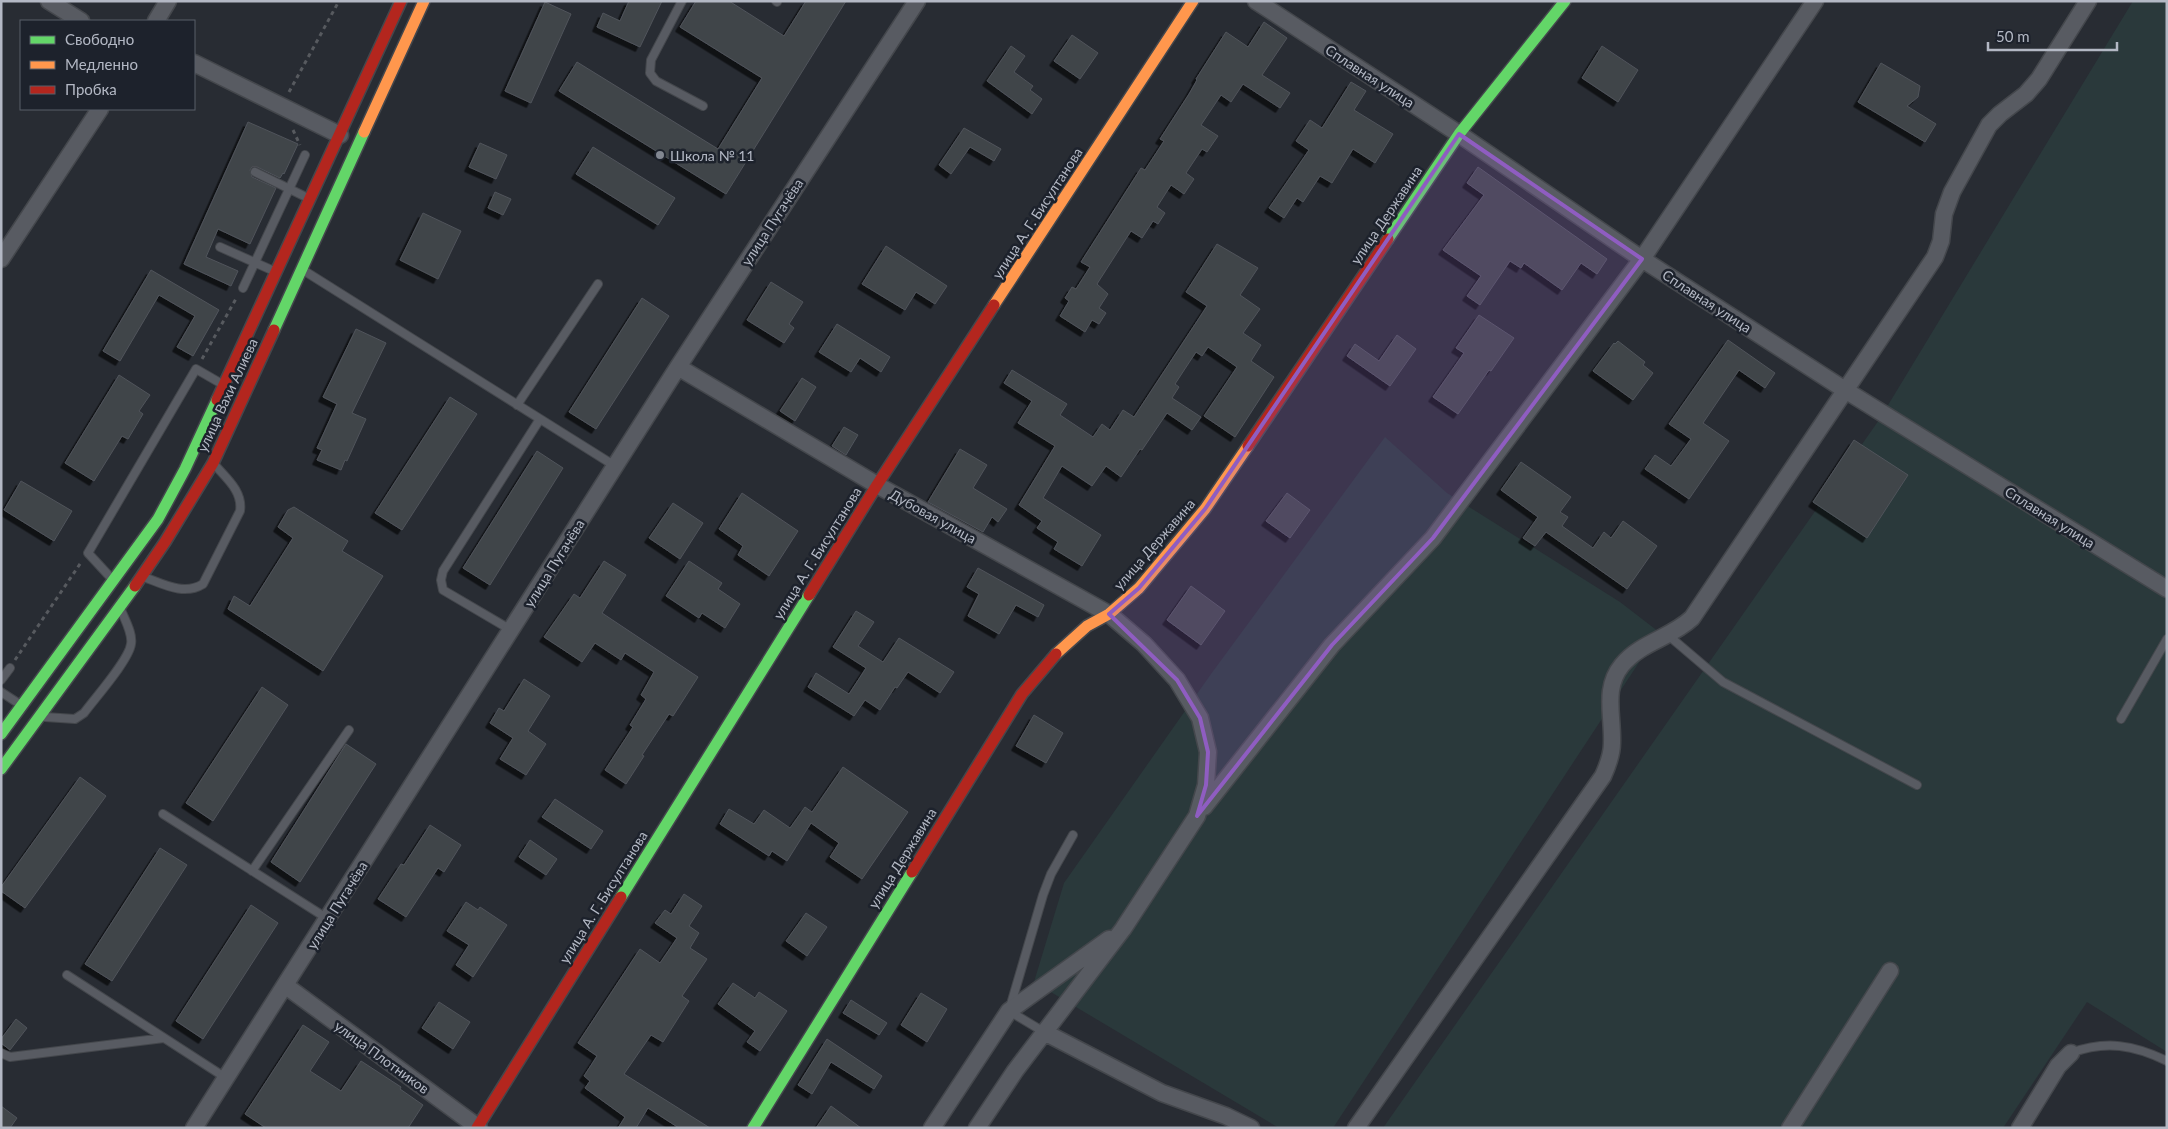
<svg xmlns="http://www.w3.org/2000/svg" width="2168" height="1129" font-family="Lato,sans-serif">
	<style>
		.grass { fill: #2a393b }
		.building { fill: #404449; stroke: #50545b; filter: url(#shadow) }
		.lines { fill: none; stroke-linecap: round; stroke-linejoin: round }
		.lane-casing { stroke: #44474c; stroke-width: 10 }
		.street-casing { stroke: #44474c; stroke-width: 19 }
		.fast-casing { stroke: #44474c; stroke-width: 14 }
		.slow-casing { stroke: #44474c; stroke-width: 14 }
		.jam-casing { stroke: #44474c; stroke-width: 14 }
		.path { stroke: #575a5f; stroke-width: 3; stroke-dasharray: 4 4; stroke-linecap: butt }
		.lane { stroke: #585b62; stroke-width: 8 }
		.street { stroke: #585b62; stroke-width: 16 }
		.fast { stroke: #63d668; stroke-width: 11 }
		.slow { stroke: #ff974d; stroke-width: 11 }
		.jam { stroke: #b3261e; stroke-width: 11 }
		.marked { fill: #8f5dc1; fill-opacity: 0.2; stroke: #8f5dc1; stroke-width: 4; stroke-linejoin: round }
		.poi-dot { fill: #828791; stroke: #1d222c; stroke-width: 2 }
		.labels { text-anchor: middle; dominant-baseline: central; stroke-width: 5; stroke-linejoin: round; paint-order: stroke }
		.street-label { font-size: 14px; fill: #b3b8c4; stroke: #1d222c }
		.poi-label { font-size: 14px; fill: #b3b8c4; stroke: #1d222c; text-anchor: start }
	</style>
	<defs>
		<filter id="shadow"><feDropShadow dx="-4.5" dy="4.5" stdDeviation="0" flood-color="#0009"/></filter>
	</defs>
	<rect width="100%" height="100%" fill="#282c33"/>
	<path class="grass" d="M2133,1H2167V1052L2087,1002L2003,1128H1383L1879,420Z
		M1385,437L1447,493L1620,602L1659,632L1333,1128H1279L1034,982L1064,883L1211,674Z"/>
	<path class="building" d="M629,1H662L640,47L597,27L603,13L620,21Z
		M696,1H729L784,36L806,1H846L726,194L559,91L577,62L718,149L762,78L680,27Z
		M545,2L571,14L531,103L505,91Z
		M1264,22L1287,38L1262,75L1290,93L1280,108L1243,84L1231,102L1221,95L1201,125L1218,136L1207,152L1202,149L1186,173L1194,179L1184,194L1171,185L1157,207L1165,213L1158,224L1153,221L1142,238L1131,231L1097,284L1108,294L1099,308L1106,313L1099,324L1092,320L1085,332L1060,316L1069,301L1065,298L1072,287L1076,289L1090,267L1081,262L1141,168L1145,170L1164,141L1160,139L1189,94L1197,80L1196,79L1226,32L1248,47Z
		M1072,35L1098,53L1080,79L1054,61Z
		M1011,46L1025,56L1014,72L1033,86L1030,90L1042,99L1032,114L987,81Z
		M1602,46L1638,70L1618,102L1582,78Z
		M1881,63L1920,86L1918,97L1907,106L1936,124L1925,142L1858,102Z
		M1351,82L1366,91L1354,110L1393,134L1375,163L1353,149L1332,183L1320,176L1303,202L1297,198L1284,218L1269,208L1309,150L1296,141L1310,120L1322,128Z
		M248,122L298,144L284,174L283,173L280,178L257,167H252L250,170L252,177L276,188L250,244L218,229L206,257L238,271L231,286L184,264Z
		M964,128L1001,149L994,161L970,147L951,174L939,165Z
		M480,143L507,155L496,179L469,167Z
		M593,147L675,198L658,225L576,174Z
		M1478,167L1607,259L1597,274L1581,263L1562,290L1524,263L1521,268L1510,261L1480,305L1467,296L1481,276L1443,250L1484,195L1467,183Z
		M495,192L511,199L503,215L488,208Z
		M423,213L461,231L438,279L400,260Z
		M1217,244L1258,268L1240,295L1260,309L1243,333L1261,345L1251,361L1274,377L1235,437L1204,416L1237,367L1208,347L1202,356L1196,352L1175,384L1179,387L1172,398L1201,417L1192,430L1167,413L1142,450L1140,449L1121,477L1106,466L1092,486L1062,466L1043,498L1101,535L1082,566L1054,549L1058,542L1037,528L1042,521L1019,505L1055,446L1018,423L1032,401L1004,383L1012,370L1067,404L1060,415L1093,437L1102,424L1110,430L1123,410L1134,417L1207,306L1186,292Z
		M886,246L947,286L935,304L916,292L905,310L862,284Z
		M151,270L219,310L193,356L177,347L195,316L159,295L120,361L103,351Z
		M771,282L803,302L789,324L794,328L784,343L747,320Z
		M642,298L669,316L596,429L569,412Z
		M1479,315L1514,338L1491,371L1489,370L1458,414L1433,397L1464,353L1456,348Z
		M837,324L890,357L881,372L860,358L851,372L819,352Z
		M356,329L386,343L352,413L366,419L347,461L345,460L341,470L317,460L322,450L317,448L337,404L323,397Z
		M1397,335L1416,349L1390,386L1347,356L1355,344L1379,361Z
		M1728,340L1775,373L1765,388L1739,370L1703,423L1729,441L1689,499L1645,469L1655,455L1671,466L1691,439L1669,424Z
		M1618,341L1645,362L1643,365L1653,373L1633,400L1593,371L1614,343L1615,344Z
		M119,375L150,395L139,411L143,414L128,439L122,436L94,481L65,463Z
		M802,378L816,387L795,421L780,411Z
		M450,397L477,414L402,530L375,513Z
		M844,427L858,435L846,455L832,446Z
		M1854,440L1908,475L1867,538L1813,502Z
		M960,449L987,465L973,488L1007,509L998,522L992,517L983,532L928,502Z
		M537,451L563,468L490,585L463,568Z
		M1521,462L1571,497L1560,512L1568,517L1562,526L1593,548L1604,532L1611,538L1623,521L1657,546L1627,589L1546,532L1535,546L1523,538L1538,517L1501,490Z
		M21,481L72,511L54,541L4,510Z
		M742,493L798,531L769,576L738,555L743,546L719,529Z
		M1287,493L1310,510L1290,538L1266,521Z
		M673,503L703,523L680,559L649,538Z
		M294,507L348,541L342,551L383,576L323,671L228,609L234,596L250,606L293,538L278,527L288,510Z
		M604,561L626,575L602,613L698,677L673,716L669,714L642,755L644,756L626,784L605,770L633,727L630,725L646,699L641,695L654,672L625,653L621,660L595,643L582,662L544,637L574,594L580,598Z
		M689,561L722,583L718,589L740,604L725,628L702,613L699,618L666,596Z
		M978,568L1044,605L1038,617L1016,605L999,634L968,616L979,594L967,587Z
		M1191,586L1225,611L1201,645L1167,620Z
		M856,611L874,622L858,646L883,662L899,638L954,672L940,693L908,672L897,688L895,687L880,710L865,700L854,716L808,687L816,673L849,694L866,668L833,647Z
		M524,679L550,696L528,731L546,744L526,775L500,759L513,738L490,723L499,708L504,711Z
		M262,687L288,705L213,821L186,803Z
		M1034,715L1063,733L1046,763L1016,746Z
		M346,744L376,764L300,882L271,862Z
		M843,767L908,812L862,879L830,857L839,843L811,823L787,861L772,851L769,856L720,824L729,809L754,824L764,810L790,828L805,807L812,812Z
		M80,777L106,796L25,908L1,891V887Z
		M555,799L603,831L591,849L542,817Z
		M430,825L461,845L444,872L438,868L406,917L378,899L401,864L404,865Z
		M530,840L557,859L546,875L519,857Z
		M160,848L187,865L112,981L85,964Z
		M684,894L702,906L689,926L699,933L690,948L707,959L682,996L689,1001L663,1042L651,1035L624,1074L710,1128H679L648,1108L636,1128H618L625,1117L585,1088L590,1081L584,1076L597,1056L578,1043L640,949L660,963L677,938L655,923L665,910L671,914Z
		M466,902L478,910L480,907L507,925L473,977L456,965L469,945L447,931Z
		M251,905L278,923L203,1039L176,1021Z
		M806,913L827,927L807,956L786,941Z
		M733,983L755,998L759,992L787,1011L760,1051L747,1042L755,1031L718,1004Z
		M921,993L947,1009L927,1042L901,1025Z
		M851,1000L887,1023L879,1035L843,1013Z
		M439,1002L470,1022L453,1049L422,1028Z
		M16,1019L27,1028L10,1050L1,1043V1039Z
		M303,1025L329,1042L310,1071L341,1091L361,1061L401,1087L400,1089L423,1105L408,1128H266L245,1114Z
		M827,1039L882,1076L874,1089L831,1062L812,1094L798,1085Z
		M1,1106L17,1118L10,1128H1Z
		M831,1106L861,1128H816Z"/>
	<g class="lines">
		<defs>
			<path id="lane" d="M682,1L651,60L650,73L656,81L703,106
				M776,1L777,2
				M255,172L308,198
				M220,247L274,271
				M303,270L615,466
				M243,288L305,155
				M517,405L598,284
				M144,577C163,584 184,596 203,584L240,511C243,491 226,478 214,464
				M112,579L88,553L196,369L222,384
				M511,630L443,590L441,580L443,571L540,419
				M1669,636L1723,682L1917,785
				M1,680L10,668
				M1,692L21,705
				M45,717L75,719L84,713C95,698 129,660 131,644C133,634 125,620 121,610
				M2121,719L2167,639
				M163,814L328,919
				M252,871L349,730
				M67,975L226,1078
				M1044,1032L1009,1011L1043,895L1051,874L1073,835
				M1,1053L10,1057L164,1038
				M2071,1053C2106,1040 2134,1045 2167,1061"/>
			<path id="street" d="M49,1L81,21
				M1256,1L1459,134L1642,259L1845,390L2167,589
				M156,21L168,1
				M194,63L340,135
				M1,259L100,109
				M678,367L877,485L1109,614L1144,644L1177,680L1200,718L1208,752L1206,785L1197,816L1123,929L1015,1071L977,1128
				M1204,807L1332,645L1433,538L1642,259L1815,1
				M286,986L479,1128
				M1044,1032L1162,1093L1226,1116L1251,1128
				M194,1128L678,367L917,1
				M932,1128L1009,1011L1109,939
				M1356,1128L1603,776C1608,765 1612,755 1612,743C1613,715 1603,688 1622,665C1641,642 1671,638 1692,618L1935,257L1941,241L1944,214L1952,192L1989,125L2000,114L2026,94L2039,79L2088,1
				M1790,1128L1890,971
				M2020,1128L2058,1066L2071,1053"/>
			<path id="fast" d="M1388,239L1459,134L1565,1
				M274,330L364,132
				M1,734L158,519L185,469L217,400
				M1,769L135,586
				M621,897L809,595
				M753,1128L912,872"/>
			<path id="slow" d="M364,132L424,1
				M994,305L1193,1
				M1056,654L1087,626L1109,614L1139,588L1205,509L1248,446"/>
			<path id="jam" d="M217,400L401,1
				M1248,446L1388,239
				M135,586L165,542L213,463L274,330
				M809,595L877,485L994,305
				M912,872L1022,694L1056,654
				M477,1128L621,897"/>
		</defs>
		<use href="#lane" class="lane-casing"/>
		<use href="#street" class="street-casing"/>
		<use href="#fast" class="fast-casing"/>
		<use href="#slow" class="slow-casing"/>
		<use href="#jam" class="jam-casing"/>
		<path class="path" d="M289,92L339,1
			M293,130L300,145
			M202,359L237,297
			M15,660L82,561"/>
		<use href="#lane" class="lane"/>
		<use href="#street" class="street"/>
		<use href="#fast" class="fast"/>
		<use href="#slow" class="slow"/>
		<use href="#jam" class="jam"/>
	</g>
	<path class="marked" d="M1459,134L1642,259L1433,538L1332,645L1197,816L1206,785L1208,752L1200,718L1177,680L1109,614L1139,588L1205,509Z"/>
	<circle class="poi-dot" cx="660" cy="155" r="5"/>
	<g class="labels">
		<g class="street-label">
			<text transform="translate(1370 76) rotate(33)">Сплавная улица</text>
			<text transform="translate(1037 213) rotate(-57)">улица А. Г. Бисултанова</text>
			<text transform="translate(1386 215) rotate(-56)">улица Державина</text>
			<text transform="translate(772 222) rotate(-57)">улица Пугачёва</text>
			<text transform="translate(1707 301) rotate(33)">Сплавная улица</text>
			<text transform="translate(227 395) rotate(-65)">улица Вахи Алиева</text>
			<text transform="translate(933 516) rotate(29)">Дубовая улица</text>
			<text transform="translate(2050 517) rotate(32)">Сплавная улица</text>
			<text transform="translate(1154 544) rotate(-49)">улица Державина</text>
			<text transform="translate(817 553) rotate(-58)">улица А. Г. Бисултанова</text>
			<text transform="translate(554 563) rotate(-58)">улица Пугачёва</text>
			<text transform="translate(902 858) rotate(-58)">улица Державина</text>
			<text transform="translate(603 897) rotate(-58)">улица А. Г. Бисултанова</text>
			<text transform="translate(337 905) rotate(-58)">улица Пугачёва</text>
			<text transform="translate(382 1057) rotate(36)">улица Плотников</text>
		</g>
		<g class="poi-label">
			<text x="670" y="155">Школа № 11</text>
		</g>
	</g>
	<rect width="2168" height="1129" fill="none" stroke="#b3b8c4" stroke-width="5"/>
	<rect x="20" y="20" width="175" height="90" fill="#1d222c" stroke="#595e69"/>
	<rect x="30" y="36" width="25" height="8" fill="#63d668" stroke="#595e69"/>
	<text x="65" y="45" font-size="15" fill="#b3b8c4">Свободно</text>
	<rect x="30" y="61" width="25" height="8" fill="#ff974d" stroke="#595e69"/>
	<text x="65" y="70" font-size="15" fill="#b3b8c4">Медленно</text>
	<rect x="30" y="86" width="25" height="8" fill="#b3261e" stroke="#595e69"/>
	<text x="65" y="95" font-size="15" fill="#b3b8c4">Пробка</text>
	<path d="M1988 42v8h129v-8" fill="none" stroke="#b3b8c4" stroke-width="2.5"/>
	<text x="1996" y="42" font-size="15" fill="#b3b8c4" stroke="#1d222c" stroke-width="4" paint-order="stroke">50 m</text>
</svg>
